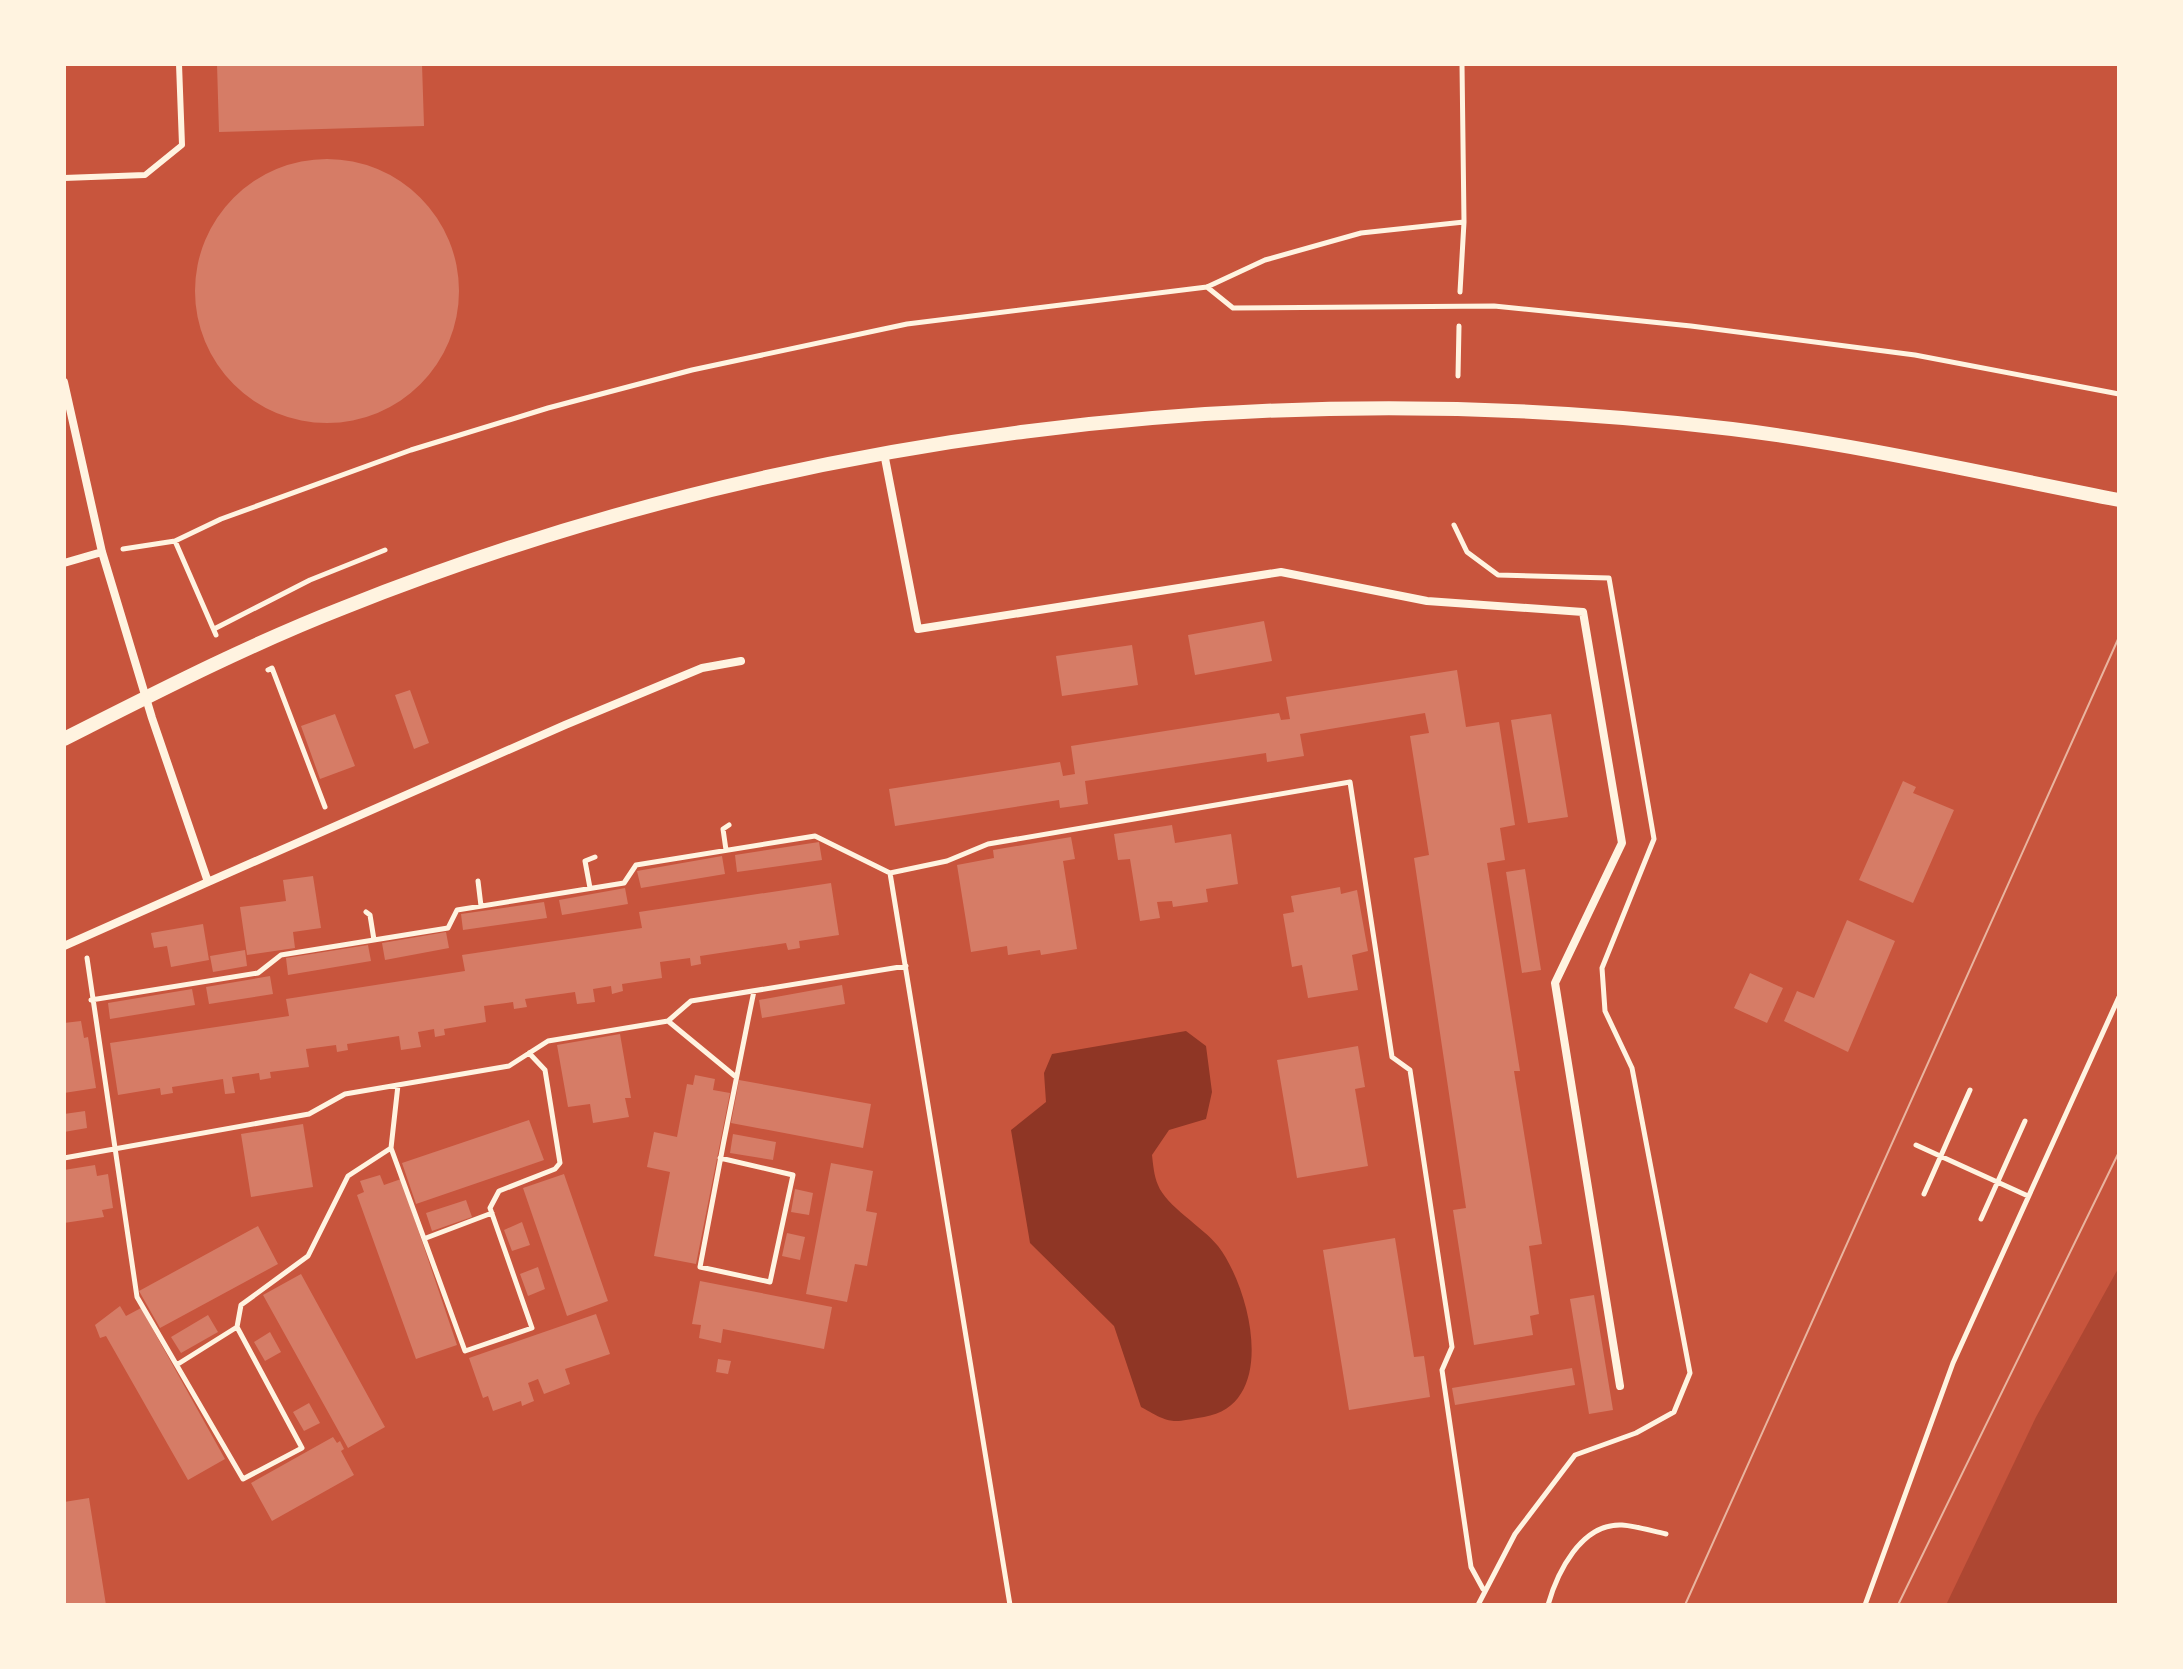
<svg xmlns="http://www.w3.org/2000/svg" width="2183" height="1669" font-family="Rubik,sans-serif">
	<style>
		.green { fill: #ae4732 }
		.water { fill: #8f3625 }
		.building { fill: #d67c66 }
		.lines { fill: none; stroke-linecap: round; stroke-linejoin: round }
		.path { stroke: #fff3e0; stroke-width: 5 }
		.service { stroke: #fff3e0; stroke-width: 6 }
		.minor { stroke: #fff3e0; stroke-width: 8 }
		.tertiary { stroke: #fff3e0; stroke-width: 14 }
		.tram { stroke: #e9b49f; stroke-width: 2 }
	</style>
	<rect width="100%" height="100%" fill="#c8553d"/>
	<path class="green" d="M2119,1267V1605H1946L2036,1417Z"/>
	<path class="water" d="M1186,1031L1206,1046L1212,1092L1206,1119L1169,1130L1152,1155C1153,1164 1154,1176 1158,1185C1166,1206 1203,1227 1218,1246C1251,1289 1279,1405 1204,1417C1170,1423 1171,1424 1141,1407L1114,1326L1030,1243L1011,1130L1046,1102L1044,1073L1052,1054Z"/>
	<path class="building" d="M217,64H422L424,126L219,132Z
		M195 291a132 132 0 1 1 264 0a132 132 0 1 1-264 0Z
		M1264,621L1272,661L1195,675L1188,635Z
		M1132,645L1138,685L1062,696L1056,656Z
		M1457,670L1466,727L1499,722L1515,825L1500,828L1505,860L1487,863L1520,1071H1514L1542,1244L1529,1246L1539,1314L1530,1316L1533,1335L1474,1345L1453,1210L1466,1208L1414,858L1429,855L1410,736L1429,733L1425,713L1300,734L1304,756L1267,762L1266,753L1085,781L1088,804L1060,808L1059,800L895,826L889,789L1060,762L1063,776L1075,774L1071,746L1279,713L1281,720L1290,719L1286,697Z
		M410,690L429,743L414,749L395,695Z
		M335,714L355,766L320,779L301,726Z
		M1551,714L1568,817L1528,823L1511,720Z
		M1903,781L1916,787L1913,793L1954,810L1913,903L1859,880Z
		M1172,825L1175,843L1231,834L1238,884L1206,889L1208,902L1173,907L1172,901L1157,902L1160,918L1140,921L1130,859L1118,860L1114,834Z
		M1071,837L1075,859L1063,861L1077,949L1041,955L1040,950L1008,955L1007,946L971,952L957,865L994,858L993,850Z
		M819,842L822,860L737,872L735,855Z
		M722,856L725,874L641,888L637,871Z
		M1525,869L1541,970L1522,973L1506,872Z
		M313,876L321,928L293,932L295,948L247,955L240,907L286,901L283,880Z
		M831,883L839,935L799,941L800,948L788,950L786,943L700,956L701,964L691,966L690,958L660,962L662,978L622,984L623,991L612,994L611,986L593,989L595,1002L577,1004L575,992L525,999L527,1007L514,1009L513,1002L484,1006L486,1022L444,1029L445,1035L435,1037L434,1029L418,1032L421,1047L401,1050L399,1036L347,1044L348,1050L337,1052L336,1045L306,1049L309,1067L270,1072L271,1078L260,1080L259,1073L232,1077L235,1093L225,1094L223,1079L172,1087L173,1093L161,1095L160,1088L118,1095L110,1043L289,1016L286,999L465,971L462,955L642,928L639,912Z
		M1340,887L1341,894L1357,890L1368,951L1352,955L1358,990L1308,998L1302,965L1292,967L1283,914L1294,912L1291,896Z
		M625,888L628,904L562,915L559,900Z
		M544,902L547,918L463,930L461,914Z
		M1847,920L1895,941L1848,1052L1784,1021L1797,991L1814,998Z
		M203,924L209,960L171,967L167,946L154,948L151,933Z
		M446,932L449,948L385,960L382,943Z
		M368,945L371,961L288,975L286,958Z
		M245,950L247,966L213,972L210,956Z
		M1750,973L1783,988L1767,1023L1734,1008Z
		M270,976L273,994L209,1004L206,987Z
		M842,985L845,1004L762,1018L759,1000Z
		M192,989L195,1005L110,1019L108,1003Z
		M81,1021L84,1038L88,1037L96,1088L64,1093V1023Z
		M620,1034L631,1098H625L629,1117L593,1123L590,1104L568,1107L557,1045Z
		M1358,1046L1365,1087L1355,1089L1368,1166L1297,1178L1277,1060Z
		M695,1075L715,1079L713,1090L730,1093L696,1264L654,1256L670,1172L647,1167L654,1132L677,1137L687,1084L693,1085Z
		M739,1080L871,1104L863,1148L731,1123Z
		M85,1111L87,1128L64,1132V1114Z
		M529,1120L544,1160L416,1204L402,1163Z
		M303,1124L313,1187L251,1197L241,1134Z
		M733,1134L776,1142L773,1160L730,1153Z
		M831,1163L873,1171L866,1211L877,1213L867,1266L855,1264L847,1302L806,1294Z
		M95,1165L97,1176L108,1174L113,1208L102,1210L104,1217L64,1223V1170Z
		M564,1174L608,1301L567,1316L523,1188Z
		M380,1175L384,1185L401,1179L457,1345L416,1359L357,1195L364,1192L360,1181Z
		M795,1189L813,1193L809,1215L791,1212Z
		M466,1200L472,1217L432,1231L426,1213Z
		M522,1222L530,1245L512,1251L504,1230Z
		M258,1226L278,1264L160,1328L139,1291Z
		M787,1233L805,1237L800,1260L782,1256Z
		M1395,1238L1414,1357L1424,1356L1430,1397L1349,1410L1323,1250Z
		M538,1267L545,1289L528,1296L520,1274Z
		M301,1274L385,1427L348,1448L263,1295Z
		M700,1281L832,1307L824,1349L723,1329L721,1343L699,1338L701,1325L692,1324Z
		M1594,1295L1613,1410L1589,1414L1570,1299Z
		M120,1306L126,1316L141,1308L225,1459L188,1480L106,1336L100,1338L95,1325Z
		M596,1314L610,1354L565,1369L570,1384L544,1394L538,1379L528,1383L534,1401L522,1406L521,1401L493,1411L488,1396L483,1398L469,1358Z
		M208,1315L218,1332L181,1353L171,1337Z
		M270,1332L281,1352L265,1361L254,1342Z
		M718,1359L731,1361L728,1374L716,1372Z
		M1572,1368L1575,1385L1455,1405L1452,1388Z
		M309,1403L320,1423L304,1431L293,1412Z
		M333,1437L337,1443L340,1441L344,1449L341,1451L354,1475L272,1521L251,1483Z
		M89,1498L106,1605H64V1502Z"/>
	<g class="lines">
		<path class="path" d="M1462,64L1464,222
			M1207,287L1233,308L1494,306L1691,326L1915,355L2119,394
			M1458,376L1459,326
			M1454,525L1467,552L1498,575L1609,578L1654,839L1602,968L1605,1011L1632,1068L1690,1373L1674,1412L1636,1433L1575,1455L1515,1534L1478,1605
			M175,541L216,635
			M123,549L175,541L221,519L411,450L548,408L692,370L907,324L1207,287L1265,260L1361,233L1464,222L1460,292
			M214,629L310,580L385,550
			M268,670L272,668L325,807
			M726,850L723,829L729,825
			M478,881L481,906
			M590,888L585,861L595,857
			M366,912L370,915L374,940
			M87,958L137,1297L243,1479L302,1448L237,1327L241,1305L308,1256L348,1176L391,1148
			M91,1000L258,973L281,955L448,928L457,910L624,883L636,865L815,836L890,873
			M668,1021L736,1077
			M398,1085L391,1148L465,1351L532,1328L490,1208L499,1191L555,1169L560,1163L545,1070L529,1053
			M1916,1145L2028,1196
			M64,1158L309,1114L345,1094L509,1066L548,1041L668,1021L691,1001L906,966
			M720,1158L793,1175L770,1282L700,1267C717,1175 735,1083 754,991
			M1924,1194L1970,1090
			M1981,1219L2025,1121
			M426,1238L492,1213
			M178,1364L237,1327
			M1010,1605L890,873L947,861L988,844L1350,782L1392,1057L1410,1070L1452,1347L1442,1370L1471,1567L1483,1589
			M1548,1605C1557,1573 1581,1523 1622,1525C1636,1526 1652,1531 1666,1534
			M1865,1605L1953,1363L2119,997"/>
		<path class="service" d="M64,178L145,175L182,145L179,64"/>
		<path class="minor" d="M64,382L102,552L152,718L208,882L565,725L702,668L741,661
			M884,453L918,629L1281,572L1427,601L1583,612L1622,843L1555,983L1620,1386
			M64,563L102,552
			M64,946L208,882"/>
		<path class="tertiary" d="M64,739C155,693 248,645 343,608C782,433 1262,372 1732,429C1862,445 1990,475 2119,500"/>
		<path class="tram" d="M1685,1605L2119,637
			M1898,1605L2119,1152"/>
	</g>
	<rect width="2183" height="1669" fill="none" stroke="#fff3e0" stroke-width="132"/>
</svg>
